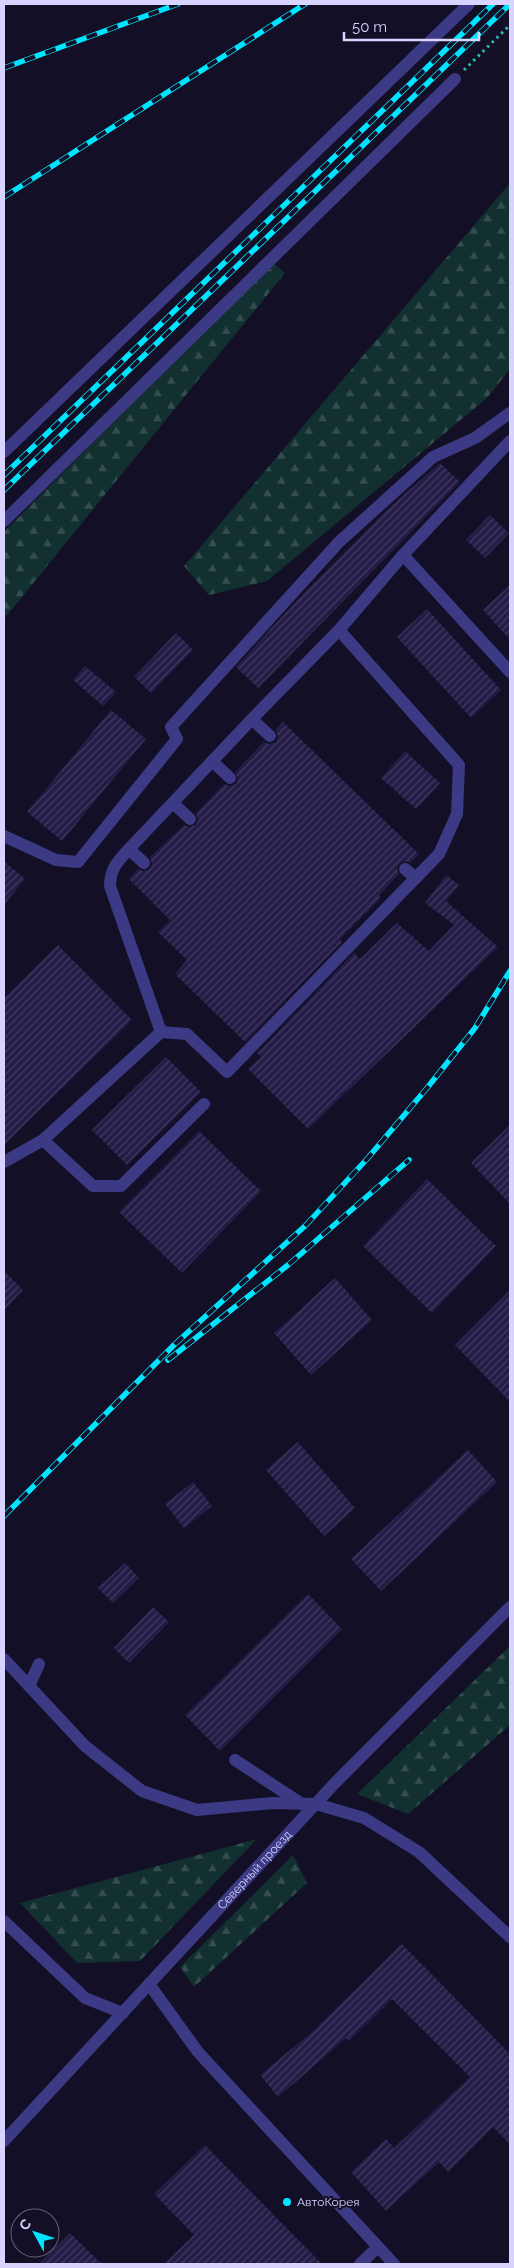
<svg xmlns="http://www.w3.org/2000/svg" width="514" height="2268" font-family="Raleway,sans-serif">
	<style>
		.forest { fill: url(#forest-firs) }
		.building { fill: url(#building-hatch) }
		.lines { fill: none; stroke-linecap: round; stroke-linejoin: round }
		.path { stroke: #2fb8b0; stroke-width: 3; stroke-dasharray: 2.5 4; stroke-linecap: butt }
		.minor { stroke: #3d3a85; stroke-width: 12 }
		.rail-casing { stroke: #00e5ff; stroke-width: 5.5 }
		.rail { stroke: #130f26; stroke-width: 4; stroke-dasharray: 11; stroke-linecap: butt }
		.poi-dot { fill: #00e5ff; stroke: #130f26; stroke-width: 2 }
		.labels { text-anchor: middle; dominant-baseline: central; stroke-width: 4; stroke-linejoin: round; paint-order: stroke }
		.street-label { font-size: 12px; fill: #d9d4ff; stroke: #130f26 }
		.poi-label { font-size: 12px; fill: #d9d4ff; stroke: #130f26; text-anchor: start }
	</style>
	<defs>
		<pattern id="forest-firs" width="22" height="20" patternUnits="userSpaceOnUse" patternTransform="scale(1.25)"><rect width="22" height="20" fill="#12302f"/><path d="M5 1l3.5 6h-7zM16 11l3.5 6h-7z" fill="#344d4e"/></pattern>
		<pattern id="building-hatch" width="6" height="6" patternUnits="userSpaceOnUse" patternTransform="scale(1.25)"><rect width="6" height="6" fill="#241b47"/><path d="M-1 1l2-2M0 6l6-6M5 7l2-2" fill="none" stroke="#433b63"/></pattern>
	</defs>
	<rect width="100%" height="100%" fill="#130f26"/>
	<path class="forest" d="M510,183V369L487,398L267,581L209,595L184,566Z
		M272,262L285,273L4,619V532Z
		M510,1646V1725L408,1814L357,1794Z
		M257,1839L140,1961L77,1963L20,1903Z
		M293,1855L307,1883L194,1987L180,1967Z"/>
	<path class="building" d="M440,463L460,482L258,688L236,667L300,597L391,506Z
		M490,515L509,533L485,558L466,540Z
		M510,585V640L483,610Z
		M427,609L501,690L471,718L397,637Z
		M176,633L193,650L151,693L134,677Z
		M85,666L116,692L103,706L73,680Z
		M111,710L146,739L62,841L27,812Z
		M283,722L419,854L410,863L406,861L399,864L397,868L399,874L379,895L381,898L340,939L342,942L245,1042L175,974L187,960L158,932L170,920L129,879L138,869L143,871L150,869L152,864L150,857L184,825L189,827L196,825L198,820L196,813L224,784L229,786L236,784L238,779L235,772L264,742L269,744L276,742L278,737L276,730Z
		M405,751L440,783L416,809L381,778Z
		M4,861L25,879L4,905Z
		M446,875L459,885L446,901L498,947L308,1129L248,1069L261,1057L257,1053L354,953L360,959L397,923L429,951L454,925L425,903Z
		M58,945L132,1020L4,1145V998Z
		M166,1057L201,1092L127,1165L92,1130Z
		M510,1125V1204L471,1163Z
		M199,1131L261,1191L182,1273L119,1212Z
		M427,1179L496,1246L432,1313L363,1246Z
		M4,1271L23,1290L4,1310Z
		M335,1278L372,1320L311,1375L274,1333Z
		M510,1290V1402L455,1345Z
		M298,1442L355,1508L324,1536L266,1470Z
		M468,1450L497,1482L381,1591L351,1559Z
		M193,1482L212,1506L184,1528L165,1504Z
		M125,1563L139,1578L113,1603L98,1588Z
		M308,1594L342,1629L220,1751L185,1715Z
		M153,1607L169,1622L129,1663L114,1648Z
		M402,1944L510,2054V2144L493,2127L448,2172L439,2162L386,2211L351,2172L386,2139L394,2148L470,2077L392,1999L349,2041L346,2038L278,2097L260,2075L311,2033Z
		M205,2145L322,2264H164L194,2235L154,2194Z
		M70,2233L102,2264H39Z"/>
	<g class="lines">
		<path class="path" d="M464,70L510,25"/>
		<g class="minor">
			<path d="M4,452L469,4"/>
			<path d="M4,521L455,79"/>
			<path d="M403,555L510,672"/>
			<path d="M252,719L270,736"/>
			<path d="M212,761L230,778"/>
			<path d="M173,803L190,819"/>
			<path d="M4,836L56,860L78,862L177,739L171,727L339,542L433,457L475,438L510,413"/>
			<path d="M129,849L144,863"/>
			<path d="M405,869L416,878"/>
			<path d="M161,1032L110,886C110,869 118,861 129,849L252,719L339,630"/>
			<path d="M204,1104L121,1186H93L43,1140L161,1032L187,1034L227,1072L439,854L457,814L459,765L339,630L403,555L510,441"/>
			<path d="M4,1162L43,1140"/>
			<path d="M4,1659L85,1746L142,1791L197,1810L273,1803L316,1804L364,1818L419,1852L510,1937"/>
			<path d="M29,1686L39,1664"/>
			<path d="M235,1760L302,1804"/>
			<path d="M4,1921L85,1998L123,2013"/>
			<path d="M149,1984L198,2052L394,2264"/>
			<path id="s1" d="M4,2141L334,1784L510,1607"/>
			<path d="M360,2264L378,2247"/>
		</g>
		<defs>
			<path id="rail" d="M4,68L178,4
				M4,197L305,4
				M4,475L493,4
				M4,490L510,4
				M168,1360L288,1265L409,1160
				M4,1516L175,1344L305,1226L367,1159L427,1088L475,1028L510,971"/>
		</defs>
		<use href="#rail" class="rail-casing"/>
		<use href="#rail" class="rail"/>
	</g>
	<circle class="poi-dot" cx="287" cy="2202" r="5"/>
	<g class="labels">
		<g class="street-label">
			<text stroke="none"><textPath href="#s1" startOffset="369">Северный проезд</textPath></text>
		</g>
		<g class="poi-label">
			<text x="297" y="2202">АвтоКорея</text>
		</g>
	</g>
	<rect width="514" height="2268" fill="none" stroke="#d9d4ff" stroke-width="10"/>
	<g transform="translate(35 2233) rotate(310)"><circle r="24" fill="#130f26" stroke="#625e7d"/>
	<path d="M0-4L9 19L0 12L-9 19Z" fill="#00e5ff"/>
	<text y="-8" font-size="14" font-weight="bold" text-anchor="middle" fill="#d9d4ff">С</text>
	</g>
	<path d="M344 32v8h135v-8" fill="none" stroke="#d9d4ff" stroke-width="2.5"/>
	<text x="352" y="32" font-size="15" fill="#d9d4ff" stroke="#130f26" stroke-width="4" paint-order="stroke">50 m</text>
</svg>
